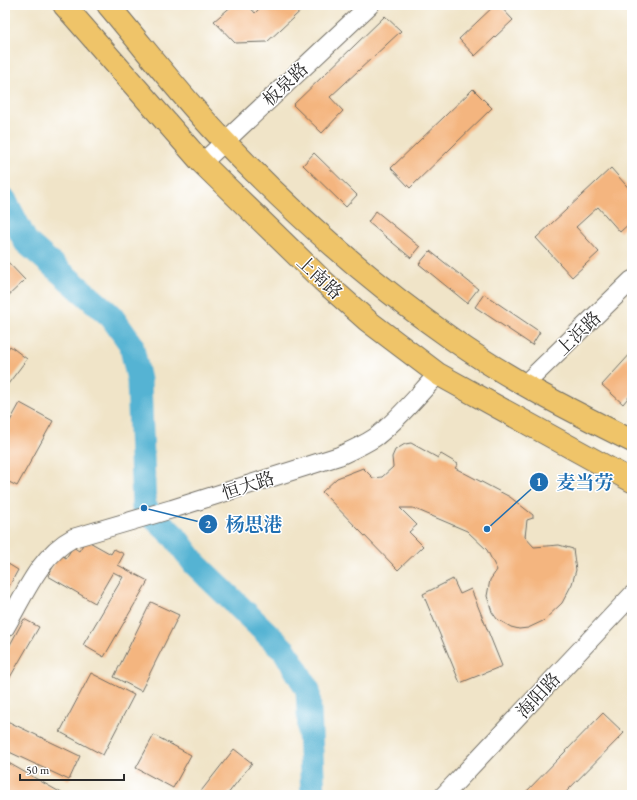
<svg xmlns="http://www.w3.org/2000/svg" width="637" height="800" font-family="'EB Garamond','Noto Serif SC',serif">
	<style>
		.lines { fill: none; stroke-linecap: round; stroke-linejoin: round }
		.river { stroke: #55b3d3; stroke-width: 25 }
		.building { fill: #f4b57f }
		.minor-casing { stroke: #706c62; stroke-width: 20 }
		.major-casing { stroke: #706c62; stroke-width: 24 }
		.minor { stroke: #fff; stroke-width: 18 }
		.major { stroke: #efc469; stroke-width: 22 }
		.labels { text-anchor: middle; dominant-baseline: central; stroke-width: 3; stroke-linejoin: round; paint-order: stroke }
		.street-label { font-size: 18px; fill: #2b2b2b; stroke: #fff }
		.leader { fill: none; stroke: #1f6fb2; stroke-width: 1.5 }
		.callout-dot { fill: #1f6fb2; stroke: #fff; stroke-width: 1.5 }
		.mark-label { font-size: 12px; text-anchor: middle; font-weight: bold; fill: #fff }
		.callout-label { font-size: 19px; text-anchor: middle; font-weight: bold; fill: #1f6fb2; stroke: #fff; stroke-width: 3; stroke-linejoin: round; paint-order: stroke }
	</style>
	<rect width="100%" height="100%" fill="#fff"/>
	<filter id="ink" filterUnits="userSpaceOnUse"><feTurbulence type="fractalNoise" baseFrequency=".025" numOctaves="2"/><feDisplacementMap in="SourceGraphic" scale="8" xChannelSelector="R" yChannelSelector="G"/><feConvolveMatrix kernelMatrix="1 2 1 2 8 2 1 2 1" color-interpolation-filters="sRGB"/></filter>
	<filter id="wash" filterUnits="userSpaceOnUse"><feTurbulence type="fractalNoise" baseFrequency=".012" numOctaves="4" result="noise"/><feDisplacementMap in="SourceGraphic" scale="16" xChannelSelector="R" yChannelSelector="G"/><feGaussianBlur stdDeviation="0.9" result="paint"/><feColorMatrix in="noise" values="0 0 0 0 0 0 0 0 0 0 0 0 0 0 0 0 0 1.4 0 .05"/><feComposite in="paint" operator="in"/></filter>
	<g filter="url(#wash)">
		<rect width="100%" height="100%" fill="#f0e4c8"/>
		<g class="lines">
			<path class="river" d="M5,201L26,242L111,316L131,344L139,380L144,508L175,537L195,564L285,651L308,690L313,795"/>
		</g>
		<g id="blocks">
			<path class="building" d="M233,5H248L255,13L263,5H307L267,42L235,43L214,21Z
				M495,5H499L513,20L475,56L459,39Z
				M385,16L401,31L330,97L343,111L322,133L293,105Z
				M473,89L492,108L410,188L391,168Z
				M314,153L357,195L346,207L303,165Z
				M611,168L632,192V221L620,232L598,207L576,227L599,252L572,277L536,238Z
				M376,211L420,247L411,258L368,222Z
				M430,251L478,289L467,303L419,264Z
				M5,259L25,280L5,299Z
				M484,294L540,332L532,345L475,307Z
				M10,346L27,359L5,388V353Z
				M632,352V393L623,404L602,385Z
				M20,403L53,421L17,486L5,480V430Z
				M411,443L438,458L441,454L458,464L455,468L510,497L533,515V518L527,520L525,537L534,547L559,545L573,549L576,570L572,584L562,603L543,621L528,628L519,629L511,627L497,619L492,612L487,596L490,580L497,570L487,550L467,531L413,508H400L417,525L409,532L423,546L398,570L322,492L337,478L363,468L373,478L382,477L393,467L392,457L395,450L405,444Z
				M86,540L111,554L114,549L124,554L118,565L148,581L104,657L83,645L123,577L113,572L95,603L48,576L60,554L66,558L73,547L79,551Z
				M5,562L18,570L5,594Z
				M453,579L460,594L471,589L502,666L460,683L423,594Z
				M151,602L179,615L141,691L114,677Z
				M24,619L39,627L5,686V654Z
				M91,673L134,695L103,755L60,732Z
				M603,713L624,733L563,795H523Z
				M7,721L80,756L69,780L5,750V726Z
				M154,735L191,755L173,788L136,768Z
				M234,749L252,763L227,795H198Z
				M5,761L65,795H5Z"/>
		</g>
	</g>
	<g filter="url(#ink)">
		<use href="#blocks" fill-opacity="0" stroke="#706c62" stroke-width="1"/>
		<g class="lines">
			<defs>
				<path id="minor" d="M202,163L370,5
					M523,386L632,280
					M5,628C24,596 39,556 73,538L172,509L339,456C352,450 366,444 377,436C400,418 418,395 438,374
					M444,795L632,595"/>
				<path id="major" d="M64,5L202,163L322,280L368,321L438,374L632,481
					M108,5C147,51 183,99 225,142C294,214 370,282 452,339C508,379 570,410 632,441"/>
			</defs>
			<use href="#minor" class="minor-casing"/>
			<use href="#major" class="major-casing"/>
			<use href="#minor" class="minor"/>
			<use href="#major" class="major"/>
		</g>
	</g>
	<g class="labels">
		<g class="street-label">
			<text transform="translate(285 84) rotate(-43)">板泉路</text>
			<text transform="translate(320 277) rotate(43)">上南路</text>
			<text transform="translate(578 333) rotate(-44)">上浜路</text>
			<text transform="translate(248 485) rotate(-18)">恒大路</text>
			<text transform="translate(538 695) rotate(-47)">海阳路</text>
		</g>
	</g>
	<path class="leader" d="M487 529L539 482M144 508L208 524"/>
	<g class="callout-dot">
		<circle cx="487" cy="529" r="4"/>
		<circle cx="144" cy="508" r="4"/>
		<circle cx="539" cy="482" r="10"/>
		<circle cx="208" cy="524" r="10"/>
	</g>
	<g class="mark-label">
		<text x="539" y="486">1</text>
		<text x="208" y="528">2</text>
	</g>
	<g class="callout-label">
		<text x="585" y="489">麦当劳</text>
		<text x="254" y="531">杨思港</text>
	</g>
	<rect width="637" height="800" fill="none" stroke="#fff" stroke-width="20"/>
	<path d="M20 774v6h104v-6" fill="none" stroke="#2b2b2b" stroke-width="2"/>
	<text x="26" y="774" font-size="12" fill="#2b2b2b" stroke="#ffffff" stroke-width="3" paint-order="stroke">50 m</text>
</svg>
